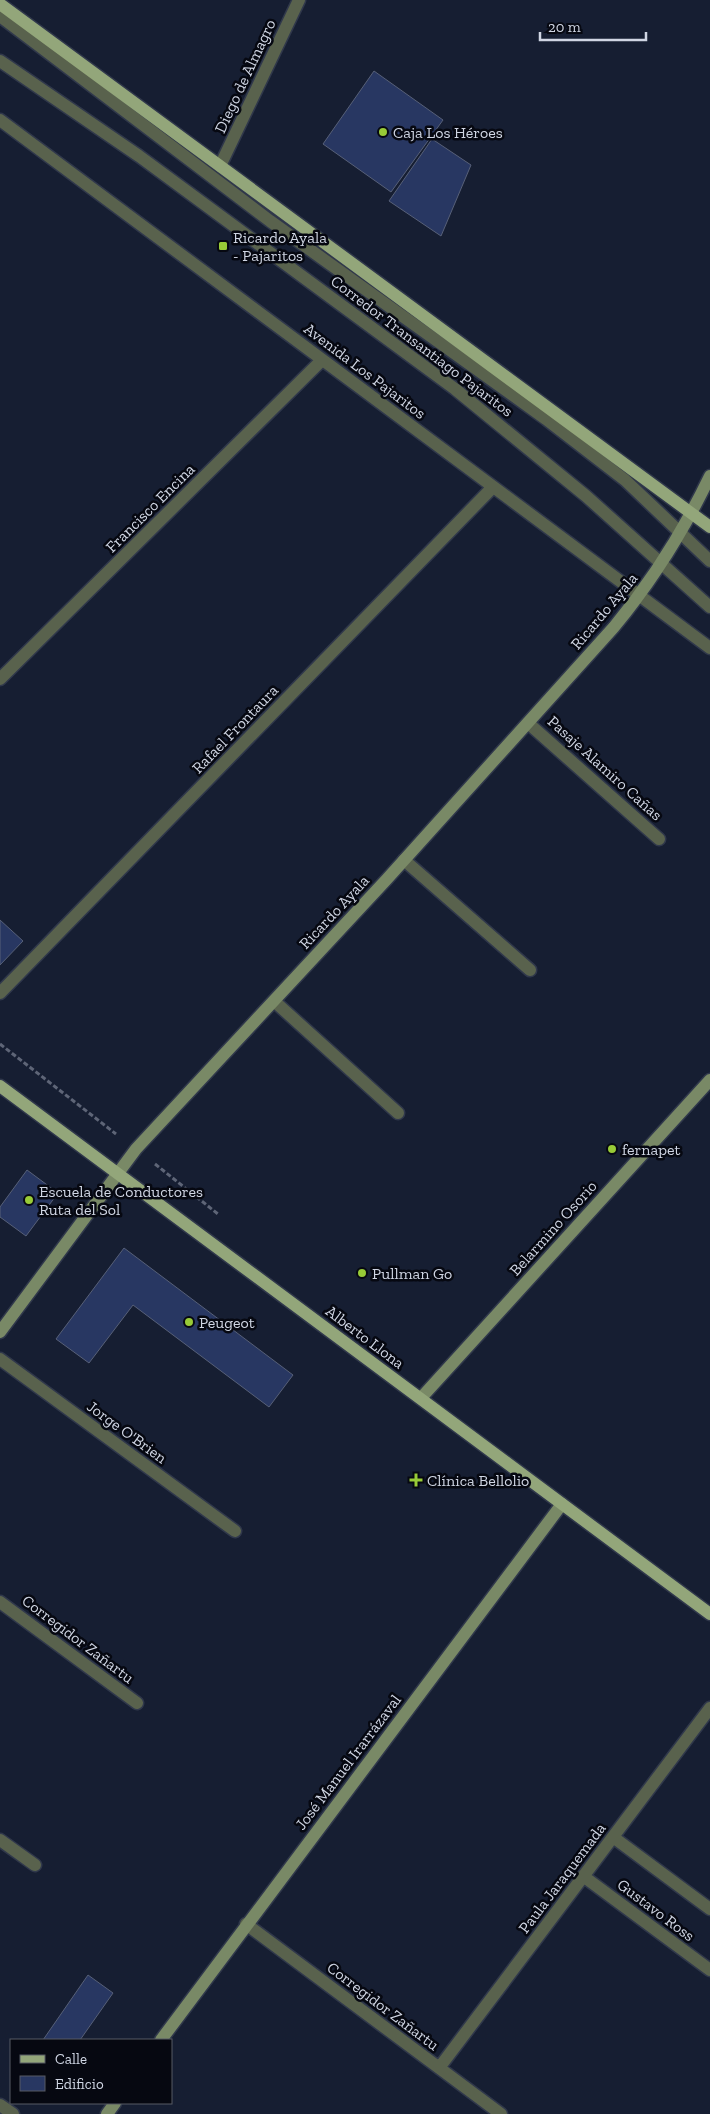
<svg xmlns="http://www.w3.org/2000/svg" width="710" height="2114" font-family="'Zilla Slab',serif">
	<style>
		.building { fill: #283762; stroke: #576078 }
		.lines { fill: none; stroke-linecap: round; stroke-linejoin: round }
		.lane-casing { stroke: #30384b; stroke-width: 15 }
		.street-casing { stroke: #30384b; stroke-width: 15 }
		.secondary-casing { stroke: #30384b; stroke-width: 15 }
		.primary-casing { stroke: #30384b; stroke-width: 15 }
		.path { stroke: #5e6577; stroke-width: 3; stroke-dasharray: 5 2.5; stroke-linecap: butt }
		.lane { stroke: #59624d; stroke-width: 12 }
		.street { stroke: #59624d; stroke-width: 12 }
		.secondary { stroke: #798966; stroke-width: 12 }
		.primary { stroke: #93a67a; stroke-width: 12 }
		.poi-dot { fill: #98cb37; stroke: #060811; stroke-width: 2 }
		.labels { text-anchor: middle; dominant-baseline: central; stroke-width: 5; stroke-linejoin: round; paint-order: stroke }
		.street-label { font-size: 16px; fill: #d0d6e4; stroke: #060811 }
		.poi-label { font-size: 16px; fill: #d0d6e4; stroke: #060811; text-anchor: start }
	</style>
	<rect width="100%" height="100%" fill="#161e32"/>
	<path class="building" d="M374,71L443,120L391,192L323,144Z
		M432,139L471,165L441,236L389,201Z
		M0,920L23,941L0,965Z
		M27,1170L58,1193L26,1236L0,1217V1207Z
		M124,1248L293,1375L269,1407L133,1305L89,1363L56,1339Z
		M88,1975L113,1993L80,2040H43Z"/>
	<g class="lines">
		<defs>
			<path id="lane" d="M0,16L270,221L546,419L625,480L710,561
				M0,61L139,156L455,389L586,496L710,607"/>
			<path id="street" d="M0,120L710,648
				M220,166L299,0
				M0,679L322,360
				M528,723L659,839
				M404,860L530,970
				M0,993L493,487
				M274,1001L398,1113
				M0,1359L235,1531
				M0,1602L137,1703
				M613,1837L710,1909
				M0,1840L35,1865
				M583,1876L710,1970
				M246,1924L501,2114
				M439,2068L710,1708
				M0,2105L13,2114"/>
			<path id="secondary" d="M0,1332L136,1149L387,879L614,627C653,580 684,530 710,476
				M421,1398L710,1080
				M161,2040L562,1504
				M107,2114L115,2103"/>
			<path id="primary" d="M0,4L710,527
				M0,1086L710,1614"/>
		</defs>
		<use href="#lane" class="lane-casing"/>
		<use href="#street" class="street-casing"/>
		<use href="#secondary" class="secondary-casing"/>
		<use href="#primary" class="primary-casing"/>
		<path class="path" d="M0,1044L116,1134
			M155,1164L218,1214"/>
		<use href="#lane" class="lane"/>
		<use href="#street" class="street"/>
		<use href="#secondary" class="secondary"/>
		<use href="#primary" class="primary"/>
	</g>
	<g class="poi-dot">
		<circle cx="383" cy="132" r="5"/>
		<rect x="218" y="241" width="10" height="10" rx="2.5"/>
		<circle cx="612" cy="1149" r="5"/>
		<circle cx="29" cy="1200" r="5"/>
		<circle cx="362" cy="1273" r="5"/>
		<circle cx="189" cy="1322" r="5"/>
		<path d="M413.5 1472.5h5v5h5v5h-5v5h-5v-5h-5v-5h5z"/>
	</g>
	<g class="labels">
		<g class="street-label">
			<text transform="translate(245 76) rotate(-65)">Diego de Almagro</text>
			<text transform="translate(422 346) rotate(37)">Corredor Transantiago Pajaritos</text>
			<text transform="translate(365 371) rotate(37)">Avenida Los Pajaritos</text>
			<text transform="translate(150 508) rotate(-45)">Francisco Encina</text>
			<text transform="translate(604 611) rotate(-50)">Ricardo Ayala</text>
			<text transform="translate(235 729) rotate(-46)">Rafael Frontaura</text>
			<text transform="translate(605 768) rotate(42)">Pasaje Alamiro Cañas</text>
			<text transform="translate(334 912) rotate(-47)">Ricardo Ayala</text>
			<text transform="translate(553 1228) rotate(-48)">Belarmino Osorio</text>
			<text transform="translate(365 1337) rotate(37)">Alberto Llona</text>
			<text transform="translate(127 1432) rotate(36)">Jorge O'Brien</text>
			<text transform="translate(78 1639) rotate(37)">Corregidor Zañartu</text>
			<text transform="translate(348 1762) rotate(-53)">José Manuel Irarrázaval</text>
			<text transform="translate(562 1878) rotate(-53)">Paula Jaraquemada</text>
			<text transform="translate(656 1910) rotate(37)">Gustavo Ross</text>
			<text transform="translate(383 2006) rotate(37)">Corregidor Zañartu</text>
		</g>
		<g class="poi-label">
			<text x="393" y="132">Caja Los Héroes</text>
			<text x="233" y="237">Ricardo Ayala<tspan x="233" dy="18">- Pajaritos</tspan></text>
			<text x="622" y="1149">fernapet</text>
			<text x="39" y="1191">Escuela de Conductores<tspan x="39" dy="18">Ruta del Sol</tspan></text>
			<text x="372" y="1273">Pullman Go</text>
			<text x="199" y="1322">Peugeot</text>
			<text x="427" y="1480">Clínica Bellolio</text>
		</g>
	</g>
	<rect x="10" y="2039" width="162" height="65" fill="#060811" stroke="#575a65"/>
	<rect x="20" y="2055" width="25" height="8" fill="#93a67a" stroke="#575a65"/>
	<text x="55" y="2064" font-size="15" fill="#d0d6e4">Calle</text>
	<rect x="20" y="2076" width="25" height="15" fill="#283762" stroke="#575a65"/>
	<text x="55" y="2089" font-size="15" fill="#d0d6e4">Edificio</text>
	<path d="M540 32v8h106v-8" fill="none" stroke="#d0d6e4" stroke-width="2.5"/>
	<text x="548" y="32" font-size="15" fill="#d0d6e4" stroke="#060811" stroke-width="4" paint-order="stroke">20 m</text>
</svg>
